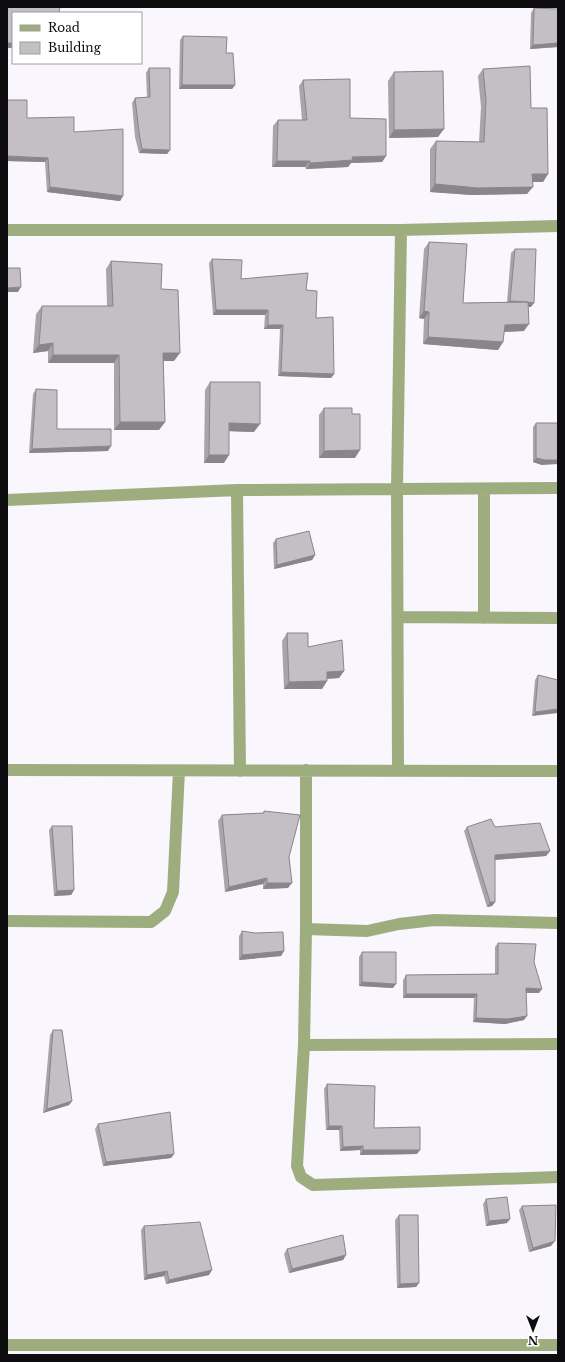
<svg xmlns="http://www.w3.org/2000/svg" width="565" height="1362" font-family="'Libre Baskerville',serif">
	<style>
		.lines { fill: none; stroke-linecap: round; stroke-linejoin: round }
		.street { stroke: #9ead7d; stroke-width: 12 }
		.wall { fill: #a8a4a9 }
		.shaded-wall { fill: #88868a }
		.building { fill: #c3bfc5; stroke: #88868a }
	</style>
	<rect width="100%" height="100%" fill="#faf6fd"/>
	<g class="lines">
		<path class="street" d="M7,230H401L558,226
			M484,489V618
			M237,490L240,771
			M7,500L237,490L558,488
			M398,617L558,618
			M7,770L558,771
			M306,770V929L304,1045L297,1166L301,1177L313,1185L558,1177
			M398,770L397,489L401,230
			M7,921L151,922L165,911L173,892L179,771
			M306,929L367,931L399,924L434,920L558,923
			M304,1045L558,1044
			M7,1345H558"/>
	</g>
	<path class="wall" d="M534,8L558,9V47L530,49L531,13Z
		M183,36L226,53L235,85L232,89H179L180,40Z
		M149,68L170,150L167,154L139,153L135,137L132,103L135,98L147,97L146,73Z
		M483,69L531,108L548,174L543,182H532L527,194L472,195L430,192V149L436,141L479,142L481,107L478,76Z
		M394,72L438,137L389,138L388,81Z
		M303,80L350,118L386,156L382,162L351,163L348,167L306,169L305,167H272L273,126L278,120H302L299,86Z
		M7,100L27,118L74,132L123,196L120,201L47,192L45,162L7,161Z
		M429,242L463,303L507,302L511,253L515,249L531,307H528L524,331L504,332L503,342L498,350L423,344L424,319L419,318L424,249Z
		M212,259L241,279L306,290L316,318L334,374L331,378L278,376L280,329H264L265,315H213L209,263Z
		M111,261L161,289L174,361H163L165,422L159,430H114V363H48V351L33,353L36,314L42,306H107L106,269Z
		M210,382L254,432L229,431L224,463H204L205,390Z
		M36,389L57,429L108,451L29,453L33,394Z
		M324,408L352,414L355,458H319V415Z
		M536,423L542,465L533,462V427Z
		M276,539L315,555L312,560L274,569L273,543Z
		M287,633L344,671L339,678L327,679V681L322,689H284L282,641Z
		M538,675L558,680L532,716L535,680Z
		M264,811L289,857L288,888L263,889V884L225,892L218,821L222,815L263,813Z
		M52,826L74,890L71,895L54,896L49,830Z
		M467,827H495L550,851L546,856L495,860V902L492,906L487,907L464,831Z
		M242,931L284,951L281,956L239,960V936Z
		M498,943L534,962L539,993H526L524,1020L505,1024L473,1022L474,998H403V980L406,975L495,974V947Z
		M362,952L393,988L359,986V957Z
		M53,1030L72,1101L69,1105L43,1113L50,1035Z
		M327,1084L374,1128L417,1154L360,1155V1150L340,1151L339,1130H326L324,1089Z
		M98,1124L174,1154L171,1158L103,1166L95,1129Z
		M486,1199L507,1223L486,1226L483,1204Z
		M522,1206L551,1246L529,1252L519,1210Z
		M399,1215L419,1283L416,1287L397,1288L395,1220Z
		M144,1226L209,1275L166,1284L164,1276L144,1280L141,1230Z
		M287,1249L346,1255L343,1260L289,1273L284,1254Z"/>
	<path class="shaded-wall" d="M7,43H13V48H7Z
		M558,43V47L530,49L533,45Z
		M182,85H235L232,89H179Z
		M444,129L438,137L389,138L394,130Z
		M142,149L170,150L167,154L139,153Z
		M7,156L48,158L45,162L7,161Z
		M386,156L382,162L351,163L348,167L306,169L310,163L352,157Z
		M277,161H310L305,167H272Z
		M532,174H548L543,182H527Z
		M435,184L533,187L527,194L472,195L430,192Z
		M50,187L123,196L120,201L47,192Z
		M21,287L18,292H7V288Z
		M510,301L534,303L531,307L507,305Z
		M216,310H268L265,315H213Z
		M424,311L429,312L424,319L419,318Z
		M529,324L524,331L500,332L505,325Z
		M268,325H283L280,329H264Z
		M428,337L503,342L498,350L423,344Z
		M53,343L48,351L33,353L39,345Z
		M163,353H180L174,361H158Z
		M53,355H119L114,363H48Z
		M281,372L334,374L331,378L278,376Z
		M120,422H165L159,430H114Z
		M229,423L260,424L254,432L224,431Z
		M111,446L108,451L29,453L32,449Z
		M360,450L355,458H319L324,451Z
		M209,455H229L224,463H204Z
		M536,458L558,460V464L542,465L533,462Z
		M315,555L312,560L274,569L277,565Z
		M344,671L339,678L322,679L327,672Z
		M327,681L322,689H284L289,682Z
		M558,709V713L532,716L535,712Z
		M550,851L546,856L492,860L495,855Z
		M267,878L263,884L225,892L229,887Z
		M267,883H292L288,888L263,889Z
		M74,890L71,895L54,896L57,891Z
		M490,902H495L492,906L487,907Z
		M284,951L281,956L239,960L242,955Z
		M362,982L396,984L393,988L359,986Z
		M526,988L542,989L539,993H523Z
		M406,994H477L474,998H403Z
		M527,1016L524,1020L505,1024L473,1022L476,1018Z
		M72,1101L69,1105L43,1113L47,1109Z
		M329,1126H342L339,1130H326Z
		M363,1146L360,1150L340,1151L343,1147Z
		M363,1150H420L417,1154L360,1155Z
		M174,1154L171,1158L103,1166L106,1162Z
		M510,1219L507,1223L486,1226L489,1221Z
		M555,1241L551,1246L529,1252L533,1248Z
		M346,1255L343,1260L289,1273L292,1269Z
		M212,1270L209,1275L166,1284L169,1280Z
		M167,1271L164,1276L144,1280L147,1275Z
		M419,1283L416,1287L397,1288L400,1284Z"/>
	<path class="building" d="M7,7H60L59,13H13V43H7Z
		M534,8L558,9V43L533,45Z
		M183,36L227,37L226,53H233L235,85H182Z
		M530,66L531,108H547L548,174H532L533,187L478,188L435,184L436,141L484,142L486,100L483,69Z
		M149,68H170V150L142,149L139,132L135,98L150,97Z
		M443,71L444,129L394,130V72Z
		M350,79V118L386,119V156L352,157L353,160L310,163V161H277L278,120H307L303,80Z
		M7,100H27V118L74,117V132L123,129V196L50,187L48,158L7,156Z
		M429,242L467,244L463,303L528,302L529,324L505,325L503,342L428,337L429,312L424,311Z
		M515,249H536L534,303L528,302L510,301Z
		M212,259L242,260L241,279L308,273L306,290L317,291L316,318L333,317L334,374L281,372L283,325H268V310H216Z
		M111,261L162,264L161,289L178,290L180,353H163L165,422H120L119,355H53V343L39,345L42,306H113Z
		M7,268H20L21,287L7,288Z
		M210,382H260V424L229,423V455H209Z
		M36,389L57,390V429H111V446L32,449Z
		M324,408H352V414H360V450L324,451Z
		M536,423H558V460H545L536,458Z
		M309,531L315,555L277,565L276,539Z
		M287,633H308V647L342,640L344,671L327,672V681L289,682Z
		M538,675L558,680V709L535,712Z
		M264,811L300,815L289,857L292,883H267V878L229,887L222,815L264,813Z
		M491,819L495,827L540,823L550,851L495,855V902H490L467,827Z
		M52,826H72L74,890L57,891Z
		M242,931L255,933L283,932L284,951L242,955Z
		M498,943L536,944L534,962L542,989L526,988L527,1016L508,1019L476,1018L477,994H406V975L498,974Z
		M362,952H396V984L362,982Z
		M53,1030H62L72,1101L47,1109Z
		M327,1084L375,1086L374,1128L420,1127V1150H363V1146L343,1147L342,1126H329Z
		M170,1112L174,1154L106,1162L98,1124Z
		M507,1197L510,1219L489,1221L486,1199Z
		M556,1205L555,1241L533,1248L522,1206Z
		M399,1215H418L419,1283L400,1284Z
		M200,1222L212,1270L169,1280L167,1271L147,1275L144,1226Z
		M343,1235L346,1255L292,1269L287,1249Z"/>
	<rect width="565" height="1362" fill="none" stroke="#0d0c0e" stroke-width="16"/>
	<rect x="12" y="12" width="130" height="52" fill="#ffffff" stroke="#9e9e9f"/>
	<rect x="20" y="25" width="20" height="6" fill="#9ead7d" stroke="#9e9e9f"/>
	<text x="48" y="32" font-size="12" fill="#0d0c0e">Road</text>
	<rect x="20" y="42" width="20" height="12" fill="#c3bfc5" stroke="#9e9e9f"/>
	<text x="48" y="52" font-size="12" fill="#0d0c0e">Building</text>
	<g transform="translate(533 1330) rotate(180)" stroke="#ffffff" stroke-width="3" paint-order="stroke">
	<path d="M0-3L7 15L0 10L-7 15Z" fill="#0d0c0e"/>
	<text y="-6" font-size="11" font-weight="bold" text-anchor="middle" fill="#0d0c0e">N</text>
	</g>
</svg>
